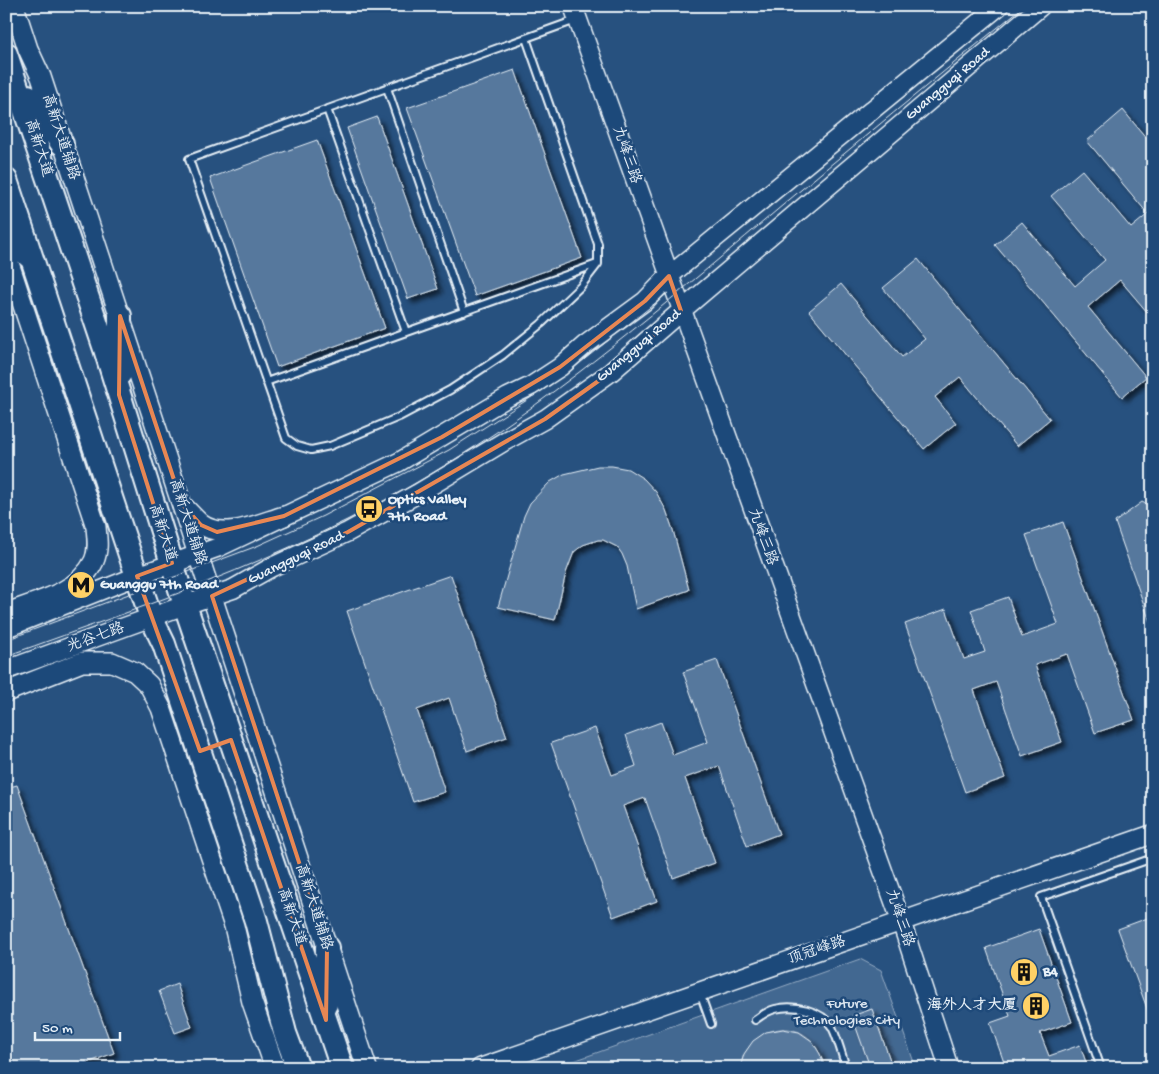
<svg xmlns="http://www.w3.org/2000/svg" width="1159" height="1074" font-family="'Gochi Hand','LXGW WenKai TC',sans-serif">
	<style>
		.green { fill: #436891; stroke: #96acc4 }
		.building { fill: #57789d; stroke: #e8f1f8; filter: url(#shadow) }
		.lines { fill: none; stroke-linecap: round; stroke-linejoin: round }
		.lane-casing { stroke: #e8f1f8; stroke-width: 10 }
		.secondary-casing { stroke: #e8f1f8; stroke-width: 21 }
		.primary-casing { stroke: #e8f1f8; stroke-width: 22 }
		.highway-casing { stroke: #e8f1f8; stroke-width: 26 }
		.lane { stroke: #1f4a7a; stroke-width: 6 }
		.secondary { stroke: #1f4a7a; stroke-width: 18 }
		.primary { stroke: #1f4a7a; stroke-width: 19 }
		.highway { stroke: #1f4a7a; stroke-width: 22 }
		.tram { stroke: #e8f1f8; stroke-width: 1 }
		.marked { fill: none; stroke: #e88753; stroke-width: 4; stroke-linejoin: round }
		.labels { text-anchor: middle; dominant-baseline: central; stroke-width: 5; stroke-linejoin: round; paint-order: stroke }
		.street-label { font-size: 15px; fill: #e8f1f8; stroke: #1f4a7a }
		.poi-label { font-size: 15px; font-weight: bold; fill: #e8f1f8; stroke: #1f4a7a; text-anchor: start }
		.park-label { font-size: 15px; fill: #d8e3ee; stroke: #1f4a7a }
	</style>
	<defs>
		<filter id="shadow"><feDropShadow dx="4.5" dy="4.5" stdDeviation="2.5" flood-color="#0009"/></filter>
	</defs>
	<rect width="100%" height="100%" fill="#27517f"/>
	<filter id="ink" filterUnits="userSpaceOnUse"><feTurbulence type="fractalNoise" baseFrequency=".02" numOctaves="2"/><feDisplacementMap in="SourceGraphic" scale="10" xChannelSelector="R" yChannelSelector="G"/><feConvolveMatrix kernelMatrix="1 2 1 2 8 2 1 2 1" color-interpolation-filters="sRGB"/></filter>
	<g filter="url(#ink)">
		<path class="green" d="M860,959L881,970L916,1068H825C821,1058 818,1047 811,1040C785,1015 745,1035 740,1068H554Z"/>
		<path class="building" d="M515,70L582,258L475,296L407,108Z
			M1123,110L1153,146V319L1120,280L1088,307L1146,377L1122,397L995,245L1022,222L1075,286L1105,260L1051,196L1082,170L1131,228L1148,214L1087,141Z
			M377,117L438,289L408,299L347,128Z
			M317,140L385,328L277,367L210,178Z
			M918,259L1050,419L1017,446L960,377L935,397L956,423L924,449L809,311L841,284L902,357L925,339L883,288Z
			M598,466H612L628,469L644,479L656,492L666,510L673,530L689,590L636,609L627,566L622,554L617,547L603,540H598L583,545L574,552L566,573L555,620L498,607L524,516L530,503L550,482L564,474Z
			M1142,502L1153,508V625H1151L1115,522Z
			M1063,522L1134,720L1095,733L1067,654L1035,665L1062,742L1022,756L996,682L974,690L1005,778L965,792L905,624L946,609L964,659L985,652L971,610L1008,597L1022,637L1058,624L1026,535Z
			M451,575L507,737L467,751L449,698L417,710L445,792L413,802L347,611Z
			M717,660L779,834L747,846L719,766L685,778L715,863L673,878L645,798L623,806L657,901L613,917L551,743L595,728L612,775L636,766L626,735L661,722L673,755L708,742L683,672Z
			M17,785L114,1053L74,1068H6V788Z
			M1153,916V1022H1152L1118,929Z
			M1039,929L1072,1022L1040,1033L1049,1056L1080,1045L1088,1068H1006L990,1023L1010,1016L986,948Z
			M177,984L192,1027L175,1033L159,991Z
			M872,1009L890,1060L870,1067L852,1016Z
			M783,1029L799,1032L812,1041L820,1054L825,1068H740L744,1054L753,1041L766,1032Z"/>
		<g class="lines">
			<defs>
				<path id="lane" d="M526,38L598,244V264L581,286L541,324L503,355L450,390L399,417L330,446L311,450L297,446L286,438L189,159L576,20
					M387,88L464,312
					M327,109L406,332
					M266,382L597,264
					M700,993L711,1024
					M755,1020C762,1015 767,1011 775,1009C794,1004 821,1010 832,1027C838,1039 842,1055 846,1068
					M1101,1068L1041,897L1153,858"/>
				<path id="secondary" d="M573,6L901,921L949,1068
					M6,628L137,576L219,547L399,462L508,397L531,386L560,367L585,345L645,301L669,276L999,6
					M6,670L185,605L233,589L272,567L348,532L417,494L505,441L545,419L611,372L681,311L1041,6
					M480,1068L1153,834"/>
				<path id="primary" d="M14,6L28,49L41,77L367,1068
					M6,228L27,257
					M6,254L96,527C97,538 99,550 94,561C79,593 36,602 6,613
					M184,507C189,512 195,519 201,524C223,541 260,523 284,516
					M6,692L82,662H112L135,672L149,685L161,708L234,926L252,1002L275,1068"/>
				<path id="highway" d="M6,54L105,349L185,605L342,1068
					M28,96L62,144
					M6,180L133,564L151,617L164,644L256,921L285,1033L298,1068
					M120,374V316
					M326,1004L327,948"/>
			</defs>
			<use href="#lane" class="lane-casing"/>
			<use href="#secondary" class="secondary-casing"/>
			<use href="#primary" class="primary-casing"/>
			<use href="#highway" class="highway-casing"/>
			<use href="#lane" class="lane"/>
			<use href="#secondary" class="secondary"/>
			<use href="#primary" class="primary"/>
			<use href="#highway" class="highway"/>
			<path class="tram" d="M576,366L668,293
				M6,640L257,546L323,516L449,450L552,384
				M6,656C160,601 315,548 454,460C565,390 664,305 764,221C850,148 937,77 1024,6"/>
		</g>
	</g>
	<path class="marked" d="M669,276L681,311L611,372L545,419L348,532L212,596L327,948L326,1020L231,740L200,751L137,576L172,563L119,395L120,316L182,504L201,525L217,532L284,516L442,437L560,367L645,301Z"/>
	<defs>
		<symbol id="bus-disc" viewBox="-11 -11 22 22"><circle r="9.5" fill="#ffd166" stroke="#1f4a7a"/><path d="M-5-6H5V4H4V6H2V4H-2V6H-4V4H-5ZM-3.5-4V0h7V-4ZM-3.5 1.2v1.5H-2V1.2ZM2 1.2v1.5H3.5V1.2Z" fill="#111"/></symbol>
		<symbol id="metro-disc" viewBox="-11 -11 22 22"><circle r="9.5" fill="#ffd166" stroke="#1f4a7a"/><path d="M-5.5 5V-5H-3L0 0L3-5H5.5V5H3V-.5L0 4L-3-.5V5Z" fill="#111"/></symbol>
		<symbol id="building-disc" viewBox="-11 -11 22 22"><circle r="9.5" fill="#ffd166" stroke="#1f4a7a"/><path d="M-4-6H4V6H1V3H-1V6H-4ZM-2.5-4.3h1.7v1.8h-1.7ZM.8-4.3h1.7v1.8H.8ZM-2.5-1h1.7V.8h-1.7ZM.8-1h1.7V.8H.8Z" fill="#111"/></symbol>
	</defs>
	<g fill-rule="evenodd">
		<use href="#bus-disc" x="353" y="493" width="32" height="32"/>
		<use href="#metro-disc" x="65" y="569" width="32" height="32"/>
		<use href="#building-disc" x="1008" y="956" width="32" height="32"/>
		<use href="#building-disc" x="1020" y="990" width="32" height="32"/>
	</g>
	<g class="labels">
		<g class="street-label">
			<text transform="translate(948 84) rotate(-40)">Guangguqi Road</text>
			<text transform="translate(60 137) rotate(72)">高新大道辅路</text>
			<text transform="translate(38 148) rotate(72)">高新大道</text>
			<text transform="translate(626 155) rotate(71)">九峰三路</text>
			<text transform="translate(639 346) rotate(-40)">Guangguqi Road</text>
			<text transform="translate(187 522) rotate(72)">高新大道辅路</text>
			<text transform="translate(162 533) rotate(72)">高新大道</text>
			<text transform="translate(762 537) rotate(70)">九峰三路</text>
			<text transform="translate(296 558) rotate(-26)">Guangguqi Road</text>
			<text transform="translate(96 638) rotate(-20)">光谷七路</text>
			<text transform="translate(313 907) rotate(72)">高新大道辅路</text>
			<text transform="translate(291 917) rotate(71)">高新大道</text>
			<text transform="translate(899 918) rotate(71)">九峰三路</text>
			<text transform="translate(817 951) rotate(-19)">顶冠峰路</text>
		</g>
		<g class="poi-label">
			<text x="388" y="500">Optics Valley<tspan x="388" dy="17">7th Road</tspan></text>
			<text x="100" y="585">Guanggu 7th Road</text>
			<text x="1043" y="972">B4</text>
			<text x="1017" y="1006" text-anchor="end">海外人才大厦</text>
		</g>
		<g class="park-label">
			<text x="847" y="1004">Future<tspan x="847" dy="17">Technologies City</tspan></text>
		</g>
	</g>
	<rect width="1159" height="1074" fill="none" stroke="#1f4a7a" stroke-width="25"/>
	<rect x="12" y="12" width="1134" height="1049" fill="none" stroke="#e8f1f8" stroke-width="2" filter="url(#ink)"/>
	<path d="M35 1032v8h85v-8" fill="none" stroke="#e8f1f8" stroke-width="2.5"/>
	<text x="42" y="1032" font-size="15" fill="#e8f1f8" stroke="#1f4a7a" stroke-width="4" paint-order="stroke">50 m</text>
</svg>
